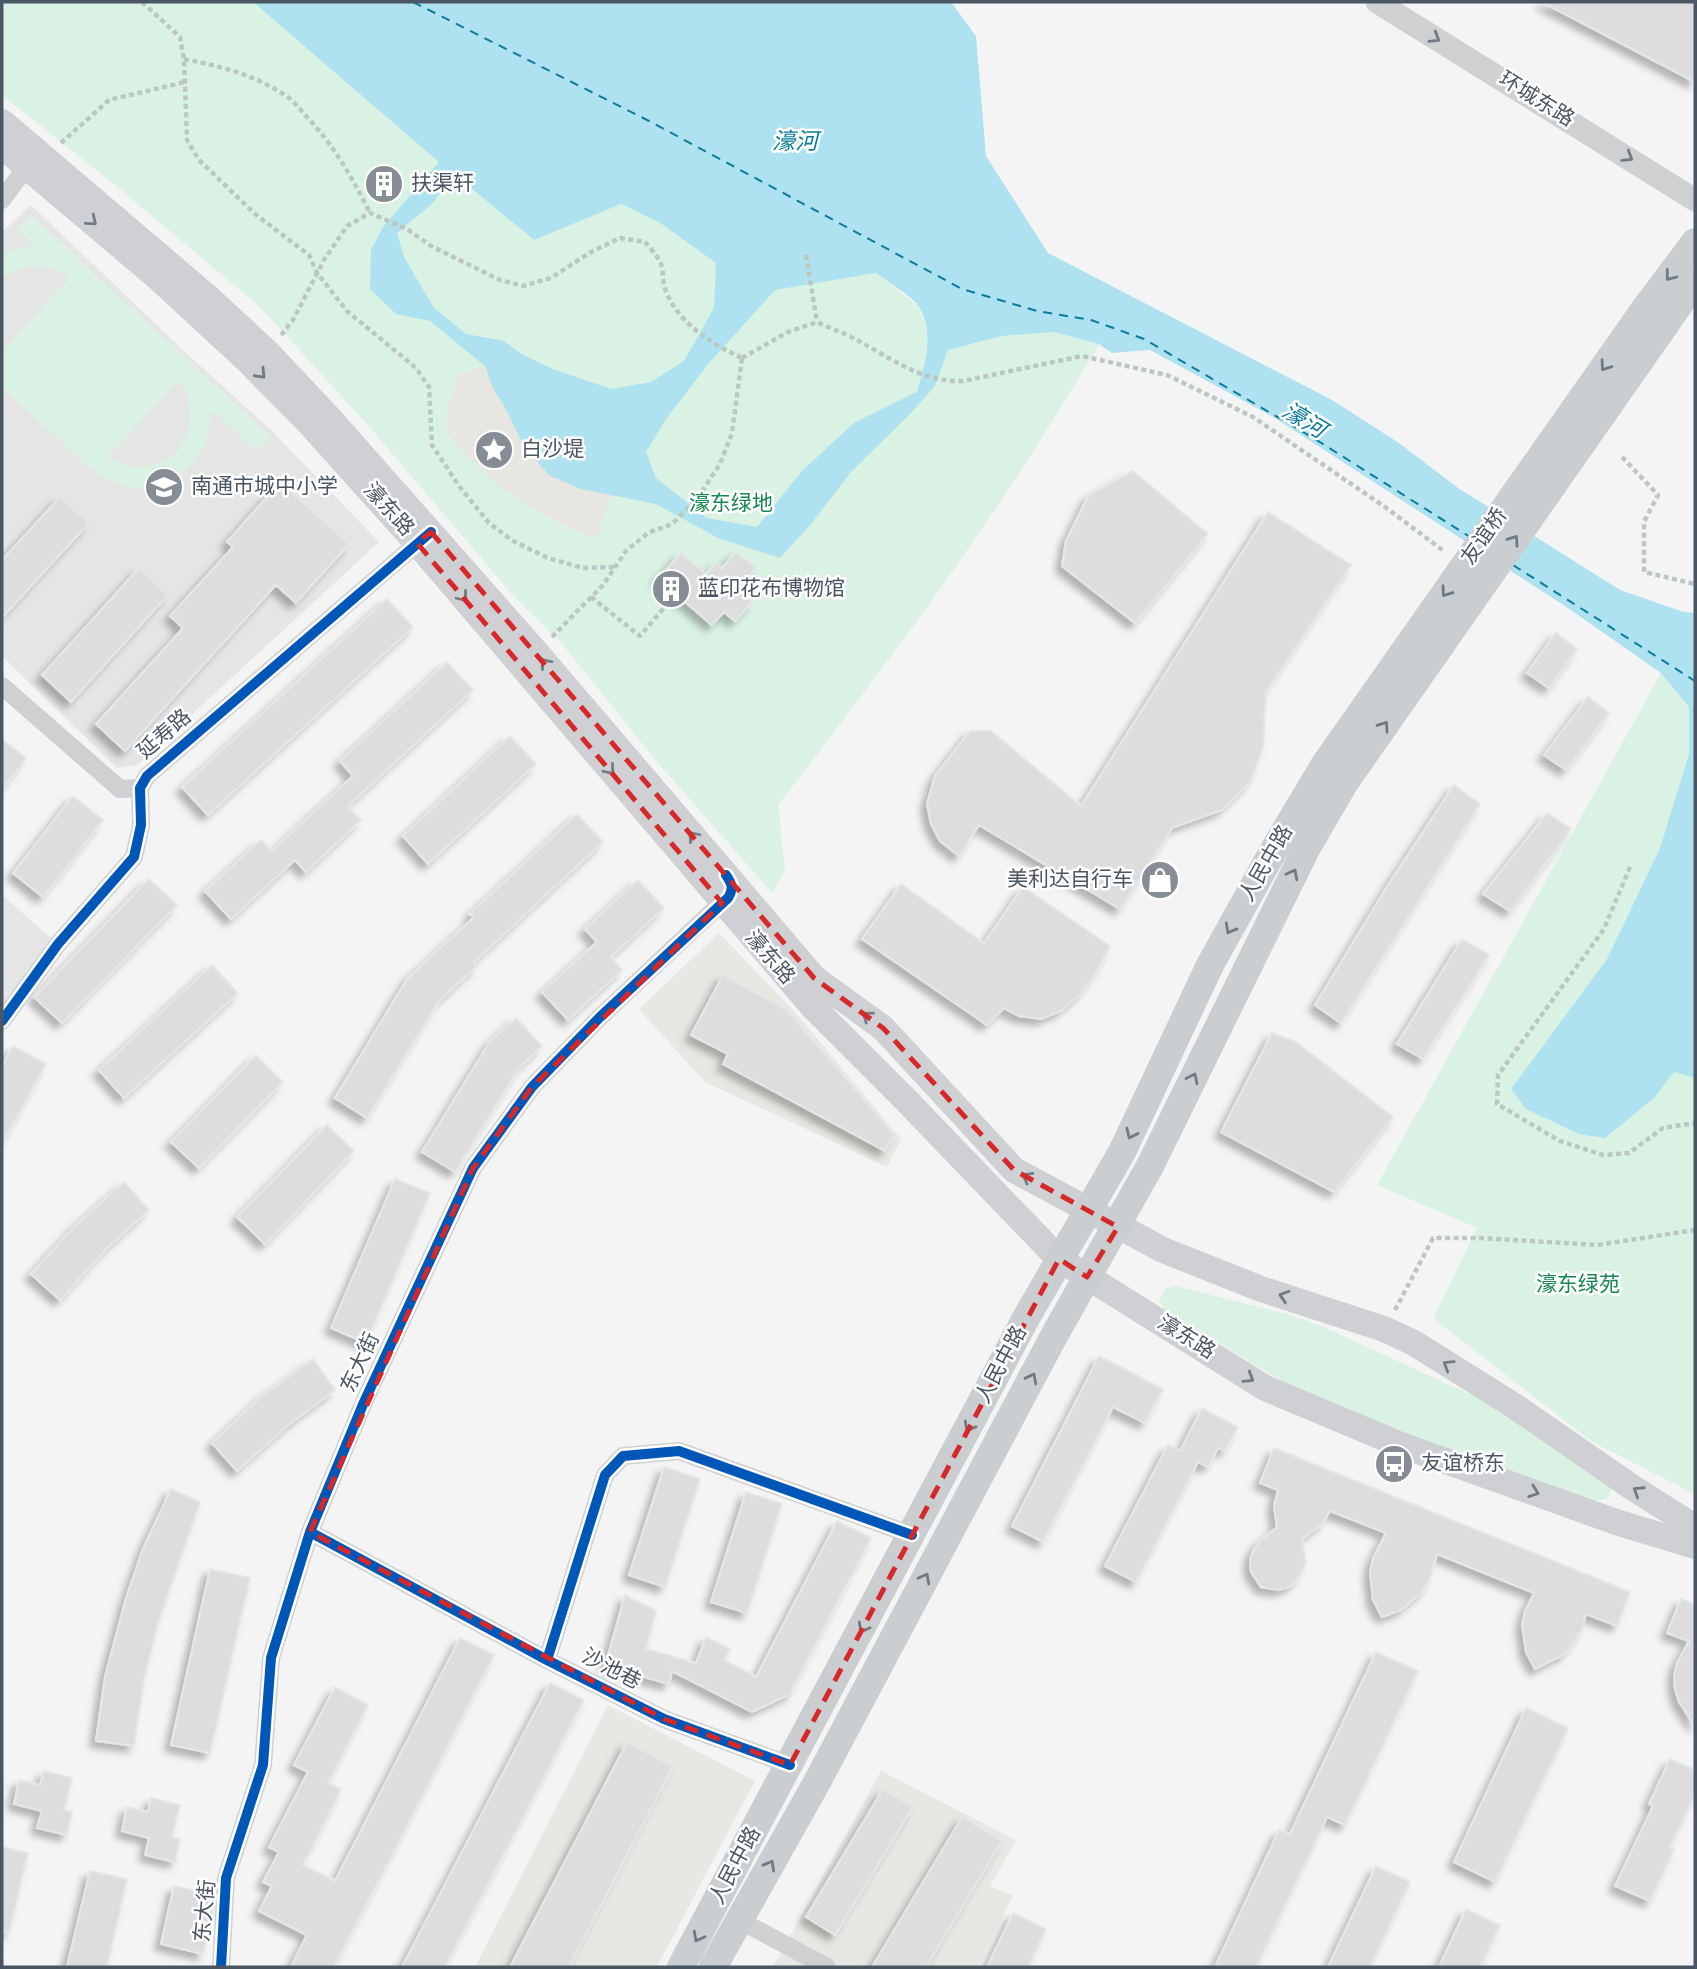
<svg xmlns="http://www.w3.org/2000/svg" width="1697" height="1969" font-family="Overpass,'Noto Sans SC',sans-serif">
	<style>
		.commercial { fill: #e8e7e3 }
		.education { fill: #e6e5e6 }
		.green { fill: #d9f2e3; fill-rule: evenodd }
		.sand { fill: #e7e6e1 }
		.water { fill: #aee2f0; fill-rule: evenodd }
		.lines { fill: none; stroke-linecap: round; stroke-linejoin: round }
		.ferry { stroke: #0c7c9b; stroke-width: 2; stroke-dasharray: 9 7; stroke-linecap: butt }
		.building { fill: #ddddde; stroke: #e5e6e7; stroke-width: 2; filter: url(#shadow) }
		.path { stroke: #bcc7c4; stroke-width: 4.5; stroke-dasharray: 5 3.5; stroke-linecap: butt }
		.minor { stroke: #ced0d2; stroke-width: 18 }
		.tertiary { stroke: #ced0d2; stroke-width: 23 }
		.secondary { stroke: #ced0d4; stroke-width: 26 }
		.primary { stroke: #caced1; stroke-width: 28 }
		.primary-bridge { stroke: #caced1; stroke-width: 28 }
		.cycleway-casing { stroke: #fff; stroke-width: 15 }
		.cycleway { stroke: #0057b8; stroke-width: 10 }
		.oneway { stroke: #727b83 }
		.oneway2 { stroke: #727b84 }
		.oneway3 { stroke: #707a83 }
		.marked { fill: none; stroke: #d62828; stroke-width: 5; stroke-dasharray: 14 9; stroke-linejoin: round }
		.labels { text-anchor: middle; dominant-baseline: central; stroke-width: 5; stroke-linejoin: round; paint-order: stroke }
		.street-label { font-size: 21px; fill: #4a5661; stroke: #fff }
		.poi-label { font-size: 21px; fill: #4a5661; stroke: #fff; text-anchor: start }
		.park-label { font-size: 21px; fill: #17864f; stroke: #fff }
		.water-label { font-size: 23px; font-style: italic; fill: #0c7c9b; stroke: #fff }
	</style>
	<defs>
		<filter id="shadow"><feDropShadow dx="-6" dy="6" stdDeviation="3.5" flood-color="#0004"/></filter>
	</defs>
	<rect width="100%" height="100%" fill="#f4f4f4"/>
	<path class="commercial" d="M719,933L796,1013L901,1139L887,1167L705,1082L639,1009Z
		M608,1705L755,1781L657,1967H475Z
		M881,1771L1016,1840L990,1886L1013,1896L977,1967H773Z"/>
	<path class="education" d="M31,205L185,352L273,432L379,542L137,765L117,768L2,656V232Z
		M2,895L58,944L2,1021Z"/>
	<path class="green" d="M2,2H253L534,240L620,204L660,223L717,264L775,290L876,273L918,306L928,331L971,345L1002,336L1054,332L1099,344C1074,385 1050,426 1024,466C947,583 864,695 778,805L785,870L772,893L653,757L563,645L511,593L366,423L259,306L109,180L2,95Z
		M31,215L271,437L257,451L212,410C210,436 202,459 179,475C128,509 93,471 57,438C39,421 20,404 2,387V352L69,278C49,263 22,262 2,279V255L11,250L34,246L17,230ZM179,380C214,433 161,492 107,457Z
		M1661,673L1689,707V754L1660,848L1607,959L1511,1089L1527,1109L1557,1124L1654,1098L1674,1072L1695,1078V1494L1592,1442L1433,1318L1477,1228L1377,1185Z
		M1175,1286L1294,1316L1319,1325L1500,1408L1612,1488L1609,1498L1596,1501L1460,1455L1285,1383L1165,1310L1159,1302L1165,1289Z"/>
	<path class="sand" d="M485,366L524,447L581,489L612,494L596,539C531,514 490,486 446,430L449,405L459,374Z"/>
	<path class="water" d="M253,2H951L976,36L986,156L1048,253L1332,400L1399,443L1458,488L1620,590L1684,612L1695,613V1078L1674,1072L1654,1098L1605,1138L1579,1134L1526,1109L1511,1089L1607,959L1660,848L1689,754V707L1661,673L1565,606L1275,418L1150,350L1112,353L1099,344L1054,332L1002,336L948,350L935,386L910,414L851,472L811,524L780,558L718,538L656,504L581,489L550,476L524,447L508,413L493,388L485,366L430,321L396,314L370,289L371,250L383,227L439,162ZM453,173L534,240L621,204L660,223L716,263L714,308L684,361L651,382L611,389L553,369L523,355L504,341L466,334L434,308L404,257L397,233L434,202ZM876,273C887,282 912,296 919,307C935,334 925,365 917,392L855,422L802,471L757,527L707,518L656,478L646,452L666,419L709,363L775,290Z"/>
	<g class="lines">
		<path class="ferry" d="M413,2L649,121L962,289L1037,311L1091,320L1144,339L1315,439L1470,537
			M1513,565L1695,681"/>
	</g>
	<path class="building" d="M1542,2H1695V82Z
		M1133,471L1208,534L1135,623L1062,566L1066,541L1088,496Z
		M280,482L349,544L296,603L276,585L125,751L96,724L183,628L170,616L233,547L227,542Z
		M60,497L89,523L2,618V560Z
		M1268,512L1351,565L1266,691L1263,748L1250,782L1222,810L1172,828L1120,909L979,825L959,856L940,841L931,824L927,804L935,776L970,731H991L1081,806Z
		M736,552L756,568L738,589L752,602L735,621L724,612L712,625L658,579L681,553L706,574L716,563L722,568Z
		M139,568L168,595L71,702L42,675Z
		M387,599L413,627L208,815L182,787Z
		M1556,633L1577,649L1549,688L1527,673Z
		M447,662L473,690L348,806L361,820L306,872L295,860L231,919L205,891L261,840L272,851L353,776L340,761Z
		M1588,697L1609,713L1566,770L1544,755Z
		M510,736L536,764L428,864L403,836Z
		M2,739L26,758L2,789Z
		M1454,785L1480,804L1341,1023L1315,1005L1388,885Z
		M73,796L103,820L43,897L13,873Z
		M1547,813L1571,829L1510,911L1483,894Z
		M577,814L603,842L473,963L477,966L438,1002L367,1118L335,1098L407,979L474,917L470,914Z
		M149,879L177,905L62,1023L34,997Z
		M638,880L664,908L611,957L622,970L568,1020L542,992L597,942L585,929Z
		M901,884L984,943L1023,887L1110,946L1097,971L1079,995L1061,1011L1041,1019L1019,1016L1004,1008L987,1025L862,939Z
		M1462,939L1489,955L1423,1059L1397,1044Z
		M212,965L238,993L124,1098L99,1070Z
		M723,975L787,1010L894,1134L885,1151L723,1064L728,1054L691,1035Z
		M516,1018L542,1046L519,1068L455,1172L422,1152L489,1043Z
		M1272,1033L1296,1042L1393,1117L1334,1192L1221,1132Z
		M13,1046L46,1064L2,1144V1066Z
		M256,1055L283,1082L199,1168L171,1142Z
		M327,1125L354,1151L265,1244L237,1217Z
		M395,1179L430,1193L366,1343L331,1328Z
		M124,1182L149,1210L105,1250L60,1300L31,1274L75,1226Z
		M1099,1356L1163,1389L1145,1423L1113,1407L1043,1542L1012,1526Z
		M313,1359L335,1390L287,1426L237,1471L212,1443L260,1398Z
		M1202,1408L1238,1427L1225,1451L1218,1448L1208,1467L1198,1462L1136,1582L1105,1566L1168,1445L1180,1451Z
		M1274,1448L1630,1592L1617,1626L1586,1614L1582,1630L1565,1654L1535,1669L1526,1652L1522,1624L1525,1611L1534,1593L1437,1554L1430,1578L1423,1591L1401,1610L1382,1617L1373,1600L1370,1572L1373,1558L1386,1533L1330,1511L1322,1524L1302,1539L1306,1563L1297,1580L1289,1587L1278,1590L1261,1587L1251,1572L1250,1561L1253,1551L1259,1542L1277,1527L1274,1506L1278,1490L1260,1483Z
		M664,1467L700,1479L665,1587L629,1575Z
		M171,1489L200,1502L158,1623L144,1680L134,1746L96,1741L105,1677L126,1598L143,1549Z
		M746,1492L782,1504L747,1613L711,1602Z
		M837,1521L871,1538L790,1694L752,1712L672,1671L669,1684L605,1666L625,1595L656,1611L646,1649L696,1663L706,1637L730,1649L724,1660L756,1677Z
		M210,1569L250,1578L210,1753L171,1745Z
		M1681,1599L1695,1605V1726L1679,1702L1675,1689L1674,1676L1677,1663L1689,1641L1667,1633Z
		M460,1638L494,1655L407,1826L334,1967H291L307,1935L259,1911L272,1886L263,1882L279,1852L269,1847L308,1772L294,1765L335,1687L368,1705L328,1783L341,1789L303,1865L335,1881Z
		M1376,1652L1418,1671L1345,1825L1327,1817L1256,1967H1215L1279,1830L1290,1834Z
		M550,1683L584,1700L506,1850L445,1967H402Z
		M1526,1708L1568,1728L1495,1882L1454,1862Z
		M627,1742L673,1766L569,1967H510Z
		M1670,1759L1695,1770V1794L1670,1847L1674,1849L1650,1901L1615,1886L1653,1806L1649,1804Z
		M44,1771L72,1778L64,1810L72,1812L67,1835L37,1828L42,1811L14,1804L19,1780L40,1785Z
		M883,1789L913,1807L835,1935L806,1917Z
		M151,1798L180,1805L172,1837L180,1839L175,1862L145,1855L149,1838L122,1831L127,1807L148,1812Z
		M962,1817L1002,1841L926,1967H872Z
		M2,1847L28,1853L9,1933L2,1932Z
		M1376,1866L1410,1882L1370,1967H1328Z
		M90,1871L127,1879L107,1967H67Z
		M174,1886L214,1895L213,1914L203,1954L161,1944Z
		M1466,1909L1500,1925L1480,1967H1439Z
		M1013,1913L1046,1929L1028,1967H987Z"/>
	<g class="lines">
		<path class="path" d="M142,2L180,37L184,59L187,140L199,160L255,214L309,255L317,273L347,311L416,368L429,387L432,445L459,486L489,523L513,541L548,558L583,568L615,567
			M184,59C220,66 255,75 286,96C293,100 299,108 305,115C333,144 352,177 370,213
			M61,143L109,100L185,82
			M806,255L817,322
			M281,335L293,320L324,260L347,226L370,213L407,229L431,246L500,280L523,286L551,278L591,252L620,238L645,242C650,248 658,256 661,264C664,272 662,283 666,291C678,323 712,344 742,358
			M742,358L788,332L817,322C830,328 844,333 857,340C890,358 924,383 963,381L1082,356L1167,375L1253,417L1385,507L1445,552
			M1622,457L1658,495L1644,522V572L1695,584
			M591,597L640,636L674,596
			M552,637L603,585L626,551L648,533L672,524L697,499L720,464L732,433L742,358
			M1630,867L1604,929L1498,1075L1497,1104L1560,1141L1603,1155L1629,1153L1663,1128L1695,1123
			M1395,1310L1433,1238H1481L1597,1245L1695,1230"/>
		<path class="minor" d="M2,200L27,166
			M2,686L120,789L140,788
			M2,1021L58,944L134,857L141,825L140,788L147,776L426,536
			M310,1532L547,1660L664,1719L790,1765
			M547,1660L605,1475L623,1456L679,1451L912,1535
			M739,1920L827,1967
			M221,1967L226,1878L263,1765L271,1658L310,1532L364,1402L473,1168L532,1087L600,1017L729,896"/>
		<path class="tertiary" d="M1377,2L1695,200"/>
		<path class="secondary" d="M2,122L211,300L267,352L331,420L536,652L814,978L883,1028L1014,1170L1163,1250L1261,1289L1384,1329L1414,1343L1516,1407L1633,1488L1695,1527
			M2,146L156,276L248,361L310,424L417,543L812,1006L904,1098L1059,1259L1265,1388L1401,1445L1619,1523L1695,1546"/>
		<path class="primary" d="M1644,310L1695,242
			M681,1967L1026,1318L1122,1152L1210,965L1276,846L1325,764
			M713,1967L816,1784L1055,1334L1150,1166L1306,849L1345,782L1695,282"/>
		<path class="primary-bridge" d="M1325,764L1644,310"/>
		<defs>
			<path id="cycleway" d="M2,1021L58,944L134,857L141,825L140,788L147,776L431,532
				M310,1532L547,1660L664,1719L790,1765
				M547,1660L605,1475L623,1456L679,1451L912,1535
				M221,1967L226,1878L263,1765L271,1658L310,1532L364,1402L473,1168L532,1087L600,1017L728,898C734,888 732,884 726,875"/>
		</defs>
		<use href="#cycleway" class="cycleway-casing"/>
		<use href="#cycleway" class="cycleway"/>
	</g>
	<defs><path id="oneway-chevron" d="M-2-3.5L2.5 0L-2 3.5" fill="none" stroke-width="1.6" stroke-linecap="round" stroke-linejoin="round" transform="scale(1.75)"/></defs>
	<g class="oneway">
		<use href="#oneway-chevron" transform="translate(1435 38) rotate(32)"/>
		<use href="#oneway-chevron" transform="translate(1628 157) rotate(32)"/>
	</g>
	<g class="oneway2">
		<use href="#oneway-chevron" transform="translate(92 221) rotate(40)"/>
		<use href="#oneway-chevron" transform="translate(261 374) rotate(46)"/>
		<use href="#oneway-chevron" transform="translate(463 597) rotate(50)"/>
		<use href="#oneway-chevron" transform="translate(545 663) rotate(-130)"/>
		<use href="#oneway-chevron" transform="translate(610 770) rotate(50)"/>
		<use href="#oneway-chevron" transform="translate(693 836) rotate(-130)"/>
		<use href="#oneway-chevron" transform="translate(867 1016) rotate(-144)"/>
		<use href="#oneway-chevron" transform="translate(1027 1177) rotate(-151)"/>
		<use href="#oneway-chevron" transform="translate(1284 1296) rotate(-162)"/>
		<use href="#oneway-chevron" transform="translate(1448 1365) rotate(-148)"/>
		<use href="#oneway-chevron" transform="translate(1249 1378) rotate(32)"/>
		<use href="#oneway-chevron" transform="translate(1638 1491) rotate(-147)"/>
		<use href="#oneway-chevron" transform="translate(1534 1492) rotate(20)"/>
	</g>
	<g class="oneway3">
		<use href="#oneway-chevron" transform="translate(1670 276) rotate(128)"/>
		<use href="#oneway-chevron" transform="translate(1605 366) rotate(125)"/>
		<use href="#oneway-chevron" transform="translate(1514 540) rotate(-55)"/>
		<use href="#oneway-chevron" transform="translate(1446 592) rotate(125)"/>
		<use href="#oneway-chevron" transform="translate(1384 726) rotate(-55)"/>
		<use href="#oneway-chevron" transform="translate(1293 874) rotate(-63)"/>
		<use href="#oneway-chevron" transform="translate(1230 929) rotate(119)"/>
		<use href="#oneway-chevron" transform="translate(1193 1078) rotate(-64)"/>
		<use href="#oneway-chevron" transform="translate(1131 1134) rotate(115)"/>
		<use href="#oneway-chevron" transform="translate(1032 1378) rotate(-62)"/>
		<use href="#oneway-chevron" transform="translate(969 1427) rotate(118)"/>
		<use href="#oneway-chevron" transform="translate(925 1578) rotate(-62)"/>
		<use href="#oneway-chevron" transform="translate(863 1628) rotate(118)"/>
		<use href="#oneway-chevron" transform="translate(770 1865) rotate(-61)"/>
		<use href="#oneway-chevron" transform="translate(698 1937) rotate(118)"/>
	</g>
	<path class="marked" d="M431,532L814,978L883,1028L1014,1170L1118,1227L1087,1277L1059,1259L790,1765L664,1719L310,1532L473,1168L532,1087L722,903L417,543Z"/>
	<defs>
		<symbol id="building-disc" viewBox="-11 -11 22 22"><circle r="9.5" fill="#868d94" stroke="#fff"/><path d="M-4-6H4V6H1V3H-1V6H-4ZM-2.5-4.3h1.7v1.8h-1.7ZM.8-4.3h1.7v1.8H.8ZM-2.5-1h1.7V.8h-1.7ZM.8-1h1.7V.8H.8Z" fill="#fff"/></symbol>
		<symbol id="sight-disc" viewBox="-11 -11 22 22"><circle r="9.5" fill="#868d94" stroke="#fff"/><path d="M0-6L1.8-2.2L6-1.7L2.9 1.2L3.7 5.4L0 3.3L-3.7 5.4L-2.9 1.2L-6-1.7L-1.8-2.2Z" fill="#fff"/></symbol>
		<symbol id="school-disc" viewBox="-11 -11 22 22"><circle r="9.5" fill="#868d94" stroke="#fff"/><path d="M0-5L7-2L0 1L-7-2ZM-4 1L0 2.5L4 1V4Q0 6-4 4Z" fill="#fff"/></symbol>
		<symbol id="shop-disc" viewBox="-11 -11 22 22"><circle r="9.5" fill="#868d94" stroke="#fff"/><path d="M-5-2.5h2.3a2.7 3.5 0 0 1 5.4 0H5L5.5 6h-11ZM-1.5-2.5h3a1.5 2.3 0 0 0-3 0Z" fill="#fff"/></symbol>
		<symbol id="bus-disc" viewBox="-11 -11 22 22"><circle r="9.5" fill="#868d94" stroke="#fff"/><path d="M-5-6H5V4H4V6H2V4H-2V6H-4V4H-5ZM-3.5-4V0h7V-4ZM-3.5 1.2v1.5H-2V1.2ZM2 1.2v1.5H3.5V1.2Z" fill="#fff"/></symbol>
	</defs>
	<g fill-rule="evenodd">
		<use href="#building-disc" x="362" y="162" width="44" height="44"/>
		<use href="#sight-disc" x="472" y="428" width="44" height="44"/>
		<use href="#school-disc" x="142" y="465" width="44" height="44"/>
		<use href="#building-disc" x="649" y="567" width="44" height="44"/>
		<use href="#shop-disc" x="1138" y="858" width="44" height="44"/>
		<use href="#bus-disc" x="1372" y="1442" width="44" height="44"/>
	</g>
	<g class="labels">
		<g class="street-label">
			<text transform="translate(1536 100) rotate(32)">环城东路</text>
			<text transform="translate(388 510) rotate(48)">濠东路</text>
			<text transform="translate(1485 537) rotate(-55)">友谊桥</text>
			<text transform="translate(165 735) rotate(-41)">延寿路</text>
			<text transform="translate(1267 864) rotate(-60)">人民中路</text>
			<text transform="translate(769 958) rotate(49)">濠东路</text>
			<text transform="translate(1186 1338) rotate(32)">濠东路</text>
			<text transform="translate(361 1363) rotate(-65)">东大街</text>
			<text transform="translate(1002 1365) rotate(-62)">人民中路</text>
			<text transform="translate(611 1670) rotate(27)">沙池巷</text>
			<text transform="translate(736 1866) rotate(-62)">人民中路</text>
			<text transform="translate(206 1911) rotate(-85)">东大街</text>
		</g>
		<g class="poi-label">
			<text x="411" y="184">扶渠轩</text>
			<text x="521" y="450">白沙堤</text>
			<text x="191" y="487">南通市城中小学</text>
			<text x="698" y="589">蓝印花布博物馆</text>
			<text x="1133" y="880" text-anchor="end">美利达自行车</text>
			<text x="1421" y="1464">友谊桥东</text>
		</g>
		<g class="park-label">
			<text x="731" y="504">濠东绿地</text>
			<text x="1578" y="1285">濠东绿苑</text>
		</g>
		<g class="water-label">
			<text x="795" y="143">濠河</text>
			<text transform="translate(1303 422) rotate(31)">濠河</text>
		</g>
	</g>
	<rect width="1697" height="1969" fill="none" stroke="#4a5661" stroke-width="7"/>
</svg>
